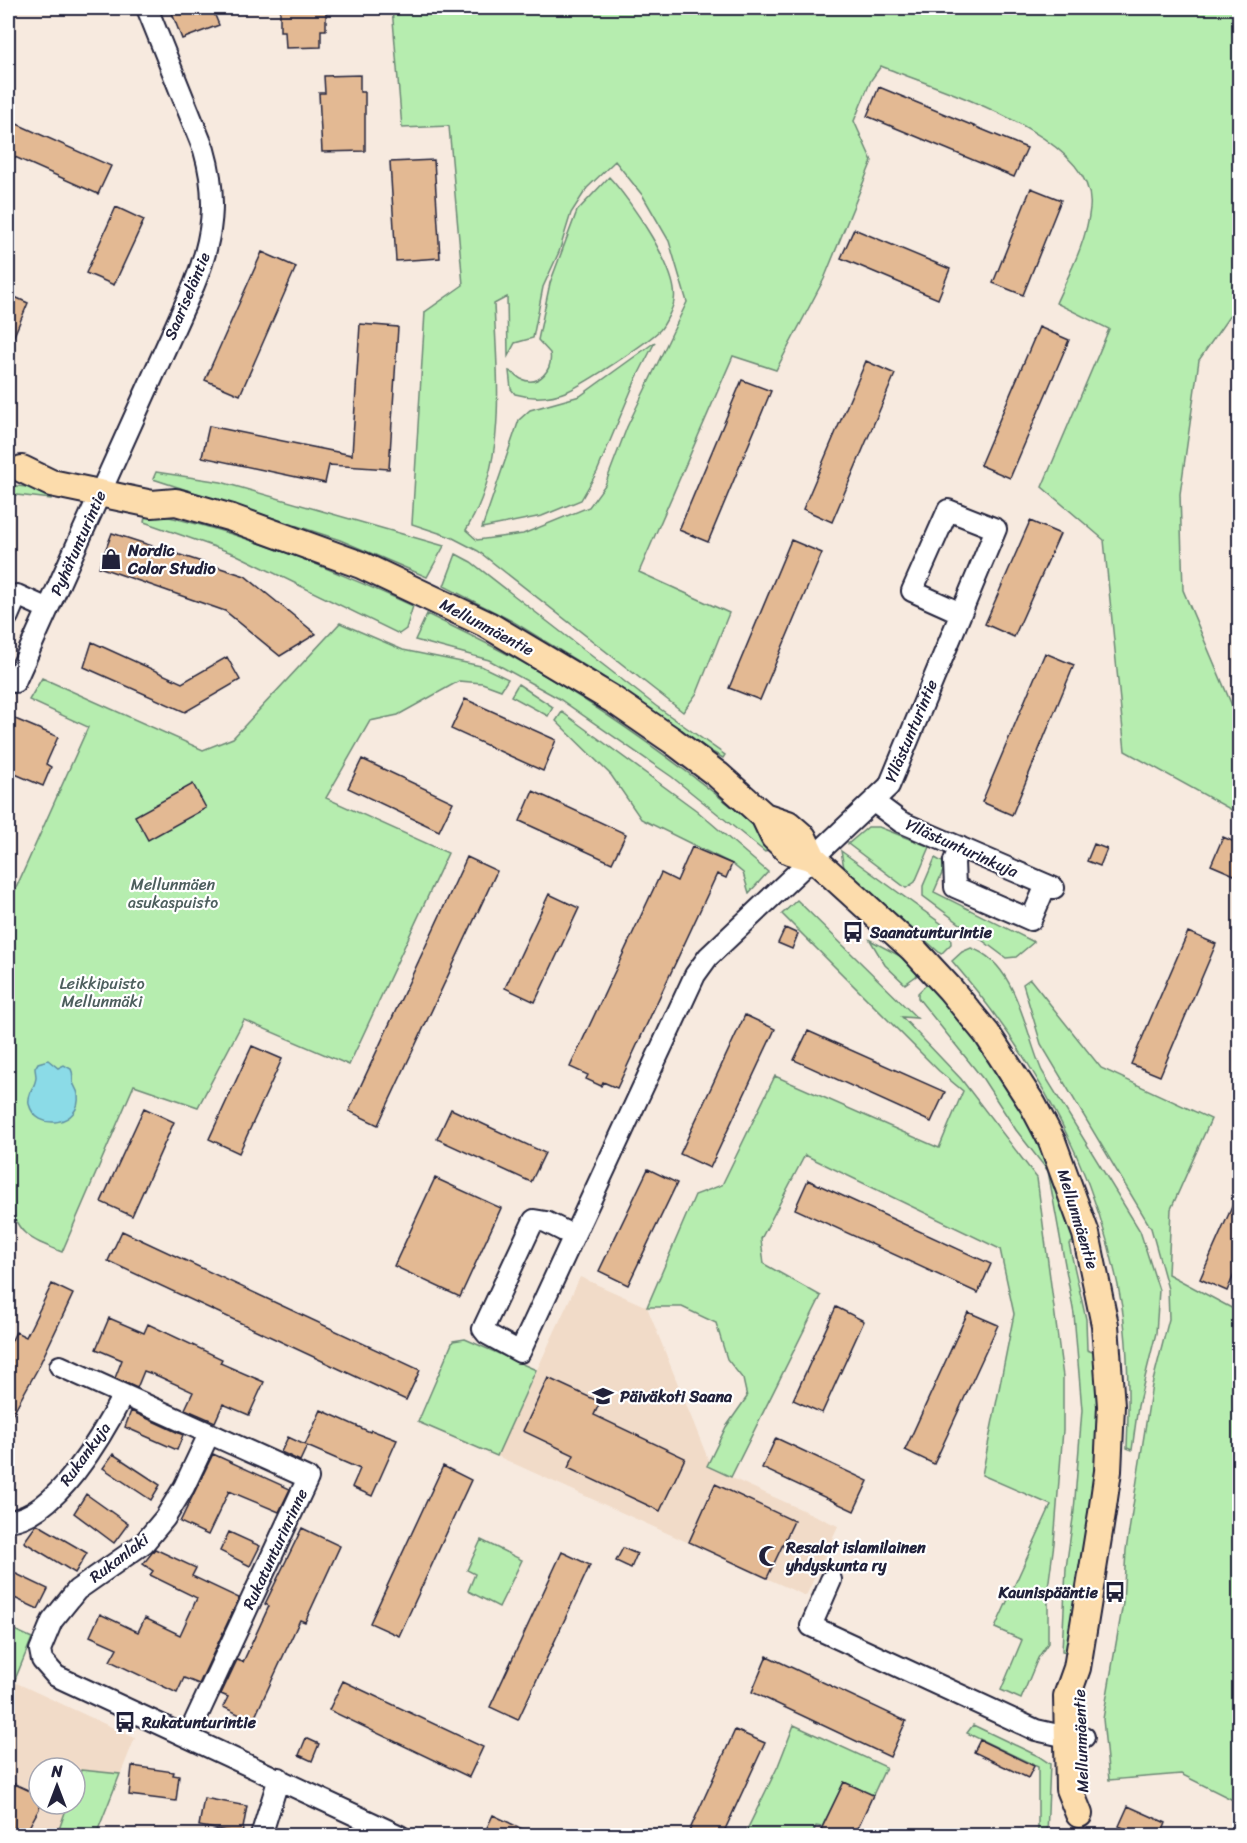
<svg xmlns="http://www.w3.org/2000/svg" width="1247" height="1843" font-family="Sriracha,sans-serif">
	<style>
		.built { fill: #f1dbc8; fill-rule: evenodd }
		.green { fill: #b6edaf; stroke: #6c8875; stroke-width: 1.5; fill-rule: evenodd }
		.water { fill: #8bdbe7; stroke: #6191a2; stroke-width: 1.5 }
		.building { fill: #e3b993; stroke: #22223b; stroke-width: 1.5 }
		.lines { fill: none; stroke-linecap: round; stroke-linejoin: round }
		.minor-casing { stroke: #22223b; stroke-width: 24 }
		.major-casing { stroke: #22223b; stroke-width: 30 }
		.minor { stroke: #fff; stroke-width: 20 }
		.major { stroke: #fcdcac; stroke-width: 26 }
		.labels { text-anchor: middle; dominant-baseline: central; stroke-width: 4.5; stroke-linejoin: round; paint-order: stroke }
		.street-label { font-size: 16px; fill: #22223b; stroke: #fff }
		.poi-label { font-size: 16px; font-weight: bold; fill: #22223b; stroke: #fff; text-anchor: start }
		.park-label { font-size: 16px; fill: #4e5f5e; stroke: #fff }
	</style>
	<rect width="100%" height="100%" fill="#f7eadf"/>
	<filter id="ink" filterUnits="userSpaceOnUse"><feTurbulence type="fractalNoise" baseFrequency=".0167" numOctaves="2"/><feDisplacementMap in="SourceGraphic" scale="12" xChannelSelector="R" yChannelSelector="G"/><feConvolveMatrix kernelMatrix="1 2 1 2 8 2 1 2 1" color-interpolation-filters="sRGB"/></filter>
	<g filter="url(#ink)">
		<path class="built" d="M580,1277L647,1307L712,1469L838,1526L806,1596L497,1456Z
			M8,1679L135,1738L96,1835H8ZM39,1768H75V1804H39Z"/>
		<path class="green" d="M392,8H1239V295L1233,311L1199,360L1180,494L1183,590L1239,722V814L1125,751L1104,540L1042,487L1109,329L1056,303C1069,274 1087,241 1090,208C1098,135 934,88 881,66L871,80L854,121L872,161L824,279L776,370L733,356L639,572L729,613L697,693L683,712L478,551L451,537L412,524L425,312L463,285L449,126L402,128ZM615,161L643,196L669,241L687,302L627,427L605,485L589,507L523,534L477,540L466,530C508,462 497,380 494,304L507,297L508,356L515,343L533,338L543,287L559,252L571,213L587,188Z
			M609,177C629,198 680,272 674,301C673,308 665,324 660,330C647,343 586,383 568,391C551,398 533,399 515,394L511,389L509,371C513,372 516,376 521,379C539,387 553,370 550,353L538,340L550,283L577,211Z
			M655,342L636,379L597,472L581,500L542,516L482,528L519,420L530,410L580,396Z
			M156,472L221,482L444,546L427,577L340,540L153,479Z
			M8,485L54,490L51,499L8,494Z
			M146,512C238,530 327,567 413,606L406,629L399,634L235,554L144,522Z
			M456,554L471,562L656,706L725,755L723,758L714,753L600,675L512,621L444,586Z
			M427,614C461,631 496,647 529,666C617,717 697,777 774,841L765,852L672,777L558,698L489,660L415,640Z
			M340,623L403,650L481,666L508,679L501,690L482,683L459,681L398,715L370,721L326,798L448,853L349,1065L244,1020L198,1107L134,1085L62,1252C29,1239 15,1234 8,1196V906L88,727L29,700L42,678L203,750L233,738Z
			M518,684L553,707L548,716L511,696Z
			M562,712L696,810L768,872L749,893L743,873L732,864L641,819L611,775L556,721Z
			M868,827H879L930,847L915,882L906,888L848,844Z
			M841,851L950,930L951,944L941,954L849,873L844,868Z
			M935,858L946,864L934,892L1034,942L1016,957L1006,958L923,896V886Z
			M797,900L917,1018L902,1017L961,1079L1037,1178L1063,1377V1430L1054,1543L1048,1588V1643L1038,1658L1021,1699L1001,1690L1022,1640L995,1628L1051,1505L982,1475L1014,1314L1000,1249L805,1155L761,1239L764,1264L821,1296L731,1477L707,1466L726,1427L747,1397L743,1379L727,1359L716,1323L682,1307H647L695,1195L722,1185L775,1076L939,1148L963,1091L939,1071L782,914Z
			M870,940L900,956L919,974L905,984L885,965Z
			M971,948C1017,963 1025,1033 1042,1071L1140,1231L1159,1290L1156,1333L1138,1406L1132,1450L1127,1448C1129,1401 1129,1353 1122,1307C1100,1177 1038,1061 952,961L962,952Z
			M1030,979L1101,1068L1211,1119L1171,1209L1168,1274L1239,1312V1803L1181,1774L1109,1780L1103,1719L1123,1603L1126,1550L1152,1385L1169,1319L1168,1289L1151,1228L1041,1044L1023,984Z
			M927,984C1004,1050 1042,1149 1075,1241L1069,1244L1086,1319L1087,1350L1095,1353C1110,1452 1082,1555 1066,1652L1062,1651L1066,1568L1074,1511L1082,1410L1074,1314L1048,1171L1016,1130L983,1079L918,998V993Z
			M465,1339L536,1370L497,1456L418,1422L453,1341Z
			M481,1540L522,1560L499,1607L468,1591L475,1574L467,1570Z
			M8,1627L32,1638L14,1682L8,1679Z
			M794,1725L886,1767L873,1795L844,1782L822,1827L816,1826L812,1835L744,1836L778,1766Z
			M973,1725L1038,1756L1050,1764L1047,1835H1038V1767L967,1733Z
			M81,1770L120,1774L96,1835H57L68,1804H75V1785Z"/>
		<path class="water" d="M48,1060L58,1068L64,1065L71,1069C74,1074 72,1078 73,1082C74,1087 78,1090 78,1095C82,1125 36,1133 29,1104C27,1093 36,1086 36,1077C36,1074 35,1071 35,1068L38,1063Z"/>
		<path class="building" d="M170,8H212L219,25L182,39Z
			M280,8H326V30H321V47L286,48L285,31H280Z
			M360,75V92H365V151L322,152L319,93H325L324,76Z
			M879,87L1027,148L1014,177L867,116Z
			M8,120L111,166L98,194L8,154Z
			M434,160L440,258L396,261L390,162Z
			M1031,188L1061,200L1023,295L993,283Z
			M116,207L144,220L114,285L86,273Z
			M854,229L950,269L938,299L841,258Z
			M262,252L296,267L240,395L205,380Z
			M8,294L28,303L8,350Z
			M360,324L398,327L389,469L329,465L325,483L202,457L209,426L352,455Z
			M1039,327L1069,340L1010,478L980,465Z
			M866,361L895,374L832,522L803,509Z
			M742,380L771,391L708,542L679,530Z
			M1030,521L1060,534L1014,637L985,624Z
			M112,533L245,576L316,634L280,656L225,611L99,567Z
			M791,540L822,553L760,700L729,688Z
			M92,642L182,683L227,657L240,680L185,712L84,667Z
			M1045,653L1074,665L1012,815L982,802Z
			M465,699L556,740L543,771L451,729Z
			M8,716L58,737L46,764L51,767L43,786L8,771Z
			M362,759L453,802L439,831L348,788Z
			M193,784L206,808L148,840L135,816Z
			M533,791L626,834L612,863L520,821Z
			M1223,837L1239,844V877L1211,865Z
			M1094,844L1107,849L1100,866L1087,861Z
			M692,847L732,864L726,878L717,874L617,1088L603,1082L601,1086L586,1079L588,1075L570,1067L661,873L677,881Z
			M467,857L497,871L378,1125L349,1111Z
			M549,894L579,908L535,1002L505,988Z
			M785,928L798,934L792,949L778,943Z
			M1188,932L1216,944L1160,1076L1131,1064Z
			M745,1015L775,1029L710,1168L680,1154Z
			M808,1031L945,1092L931,1122L794,1060Z
			M252,1046L282,1059L239,1153L209,1139Z
			M144,1108L174,1122L132,1216L101,1202Z
			M451,1109L545,1153L531,1182L437,1139Z
			M648,1169L677,1183L628,1285L599,1271Z
			M435,1178L501,1208L460,1297L394,1266Z
			M808,1180L991,1264L978,1293L795,1209Z
			M1239,1191V1263L1227,1291L1200,1279Z
			M122,1231L420,1370L406,1400L108,1261Z
			M52,1284L73,1294L37,1370L8,1422V1348L16,1332L26,1337Z
			M836,1307L864,1321L822,1413L793,1400Z
			M968,1312L998,1325L934,1464L905,1450Z
			M109,1318L144,1333L148,1324L222,1359L220,1363L264,1382L249,1415L223,1404L215,1422L185,1409L193,1392L158,1376L144,1371L137,1388L115,1378L122,1360L96,1349Z
			M548,1378L600,1402L594,1415L685,1458L660,1511L568,1468L574,1455L523,1431Z
			M321,1410L370,1432L371,1430L397,1440L372,1496L352,1487L360,1469L307,1446L300,1461L281,1452L288,1437L305,1445Z
			M131,1411L183,1435L177,1450L125,1427Z
			M776,1438L868,1481L854,1511L762,1468Z
			M113,1454L160,1485L151,1500L103,1468Z
			M213,1454L290,1489L279,1512L229,1491L208,1535L180,1522Z
			M443,1466L471,1480L399,1636L370,1623Z
			M715,1484L794,1521L767,1578L689,1542Z
			M86,1494L128,1524L114,1543L74,1513Z
			M37,1524L87,1553L75,1573L24,1542Z
			M302,1528L340,1546L305,1622L300,1620L253,1721L223,1707L228,1697L221,1694L237,1660L243,1662L269,1606L265,1604Z
			M229,1532L260,1546L250,1566L220,1551Z
			M623,1548L637,1554L631,1568L616,1561Z
			M155,1549L196,1568L192,1576L239,1598L199,1684L184,1678L177,1693L110,1661L117,1648L90,1636L100,1614L138,1632L145,1618L180,1635L197,1598L150,1575L153,1571L143,1564Z
			M562,1552L590,1565L518,1720L490,1707Z
			M8,1570L48,1589L38,1609L8,1595Z
			M767,1656L906,1721L890,1757L752,1692Z
			M343,1681L483,1747L469,1777L329,1710Z
			M735,1730L765,1743L722,1836H687Z
			M306,1738L319,1744L312,1761L299,1755Z
			M980,1740L1034,1766L1028,1778L974,1752Z
			M132,1766L174,1772L173,1775L179,1776L176,1801L129,1795Z
			M8,1781L39,1795V1809L24,1836H8Z
			M844,1782L873,1795L854,1836H818Z
			M204,1798L247,1806L242,1834L199,1826Z
			M1128,1806L1166,1823L1161,1836H1125L1128,1830L1119,1826Z
			M493,1815L537,1836H483Z"/>
		<g class="lines">
			<defs>
				<path id="minor" d="M8,616L17,595L48,609
					M8,678L15,682L194,285C213,239 218,198 204,150L147,8
					M874,802L901,822L1054,888
					M960,847L954,861L955,887L1031,920L1046,885
					M574,1236L546,1222L534,1220L483,1329L487,1334L520,1352L695,975L708,957L889,786L996,529L948,510L912,591L961,613
					M60,1366L308,1478L188,1736
					M209,1434L184,1487L165,1518L144,1543L77,1590L52,1621L40,1650L42,1660L56,1676L400,1836
					M8,1521C56,1517 103,1434 123,1395
					M831,1580L811,1626L1036,1730L1067,1737H1084
					M261,1836L279,1778"/>
				<path id="major" d="M22,469L51,483L152,504L176,502L232,518L361,565L488,625L612,699L673,741L718,775L764,816L774,837L789,851L813,858
					M764,816L788,824L803,837L813,858L913,949L950,989L987,1034L1033,1105L1052,1141L1086,1234L1105,1325L1111,1406L1108,1471L1102,1513L1077,1668L1067,1696L1069,1789L1079,1814"/>
			</defs>
			<use href="#minor" class="minor-casing"/>
			<use href="#major" class="major-casing"/>
			<use href="#minor" class="minor"/>
			<use href="#major" class="major"/>
		</g>
	</g>
	<defs>
		<symbol id="shop-bare" viewBox="-9 -9 18 18"><path d="M-5-2.5h2.3a2.7 3.5 0 0 1 5.4 0H5L5.5 6h-11ZM-1.5-2.5h3a1.5 2.3 0 0 0-3 0Z" fill="#22223b" stroke="#fff" stroke-width="2.5" paint-order="stroke"/></symbol>
		<symbol id="bus-bare" viewBox="-9 -9 18 18"><path d="M-5-6H5V4H4V6H2V4H-2V6H-4V4H-5ZM-3.5-4V0h7V-4ZM-3.5 1.2v1.5H-2V1.2ZM2 1.2v1.5H3.5V1.2Z" fill="#22223b" stroke="#fff" stroke-width="2.5" paint-order="stroke"/></symbol>
		<symbol id="school-bare" viewBox="-9 -9 18 18"><path d="M0-5L7-2L0 1L-7-2ZM-4 1L0 2.5L4 1V4Q0 6-4 4Z" fill="#22223b" stroke="#fff" stroke-width="2.5" paint-order="stroke"/></symbol>
		<symbol id="mosque-bare" viewBox="-9 -9 18 18"><path d="M3.5-4.9A6 6 0 1 0 3.5 4.9A5 5 0 1 1 3.5-4.9Z" fill="#22223b" stroke="#fff" stroke-width="2.5" paint-order="stroke"/></symbol>
	</defs>
	<g fill-rule="evenodd">
		<use href="#shop-bare" x="96" y="544" width="30" height="30"/>
		<use href="#bus-bare" x="838" y="917" width="30" height="30"/>
		<use href="#school-bare" x="588" y="1381" width="30" height="30"/>
		<use href="#mosque-bare" x="754" y="1541" width="30" height="30"/>
		<use href="#bus-bare" x="1100" y="1577" width="30" height="30"/>
		<use href="#bus-bare" x="110" y="1707" width="30" height="30"/>
	</g>
	<g class="labels">
		<g class="street-label">
			<text transform="translate(187 296) rotate(-67)">Saariseläntie</text>
			<text transform="translate(78 543) rotate(-66)">Pyhätunturintie</text>
			<text transform="translate(487 627) rotate(28)">Mellunmäentie</text>
			<text transform="translate(911 731) rotate(-67)">Yllästunturintie</text>
			<text transform="translate(962 848) rotate(24)">Yllästunturinkuja</text>
			<text transform="translate(1078 1219) rotate(73)">Mellunmäentie</text>
			<text transform="translate(85 1454) rotate(-54)">Rukankuja</text>
			<text transform="translate(275 1549) rotate(-65)">Rukatunturinrinne</text>
			<text transform="translate(119 1558) rotate(-37)">Rukanlaki</text>
			<text transform="translate(1081 1741) rotate(-92)">Mellunmäentie</text>
		</g>
		<g class="poi-label">
			<text x="128" y="550">Nordic<tspan x="128" dy="18">Color Studio</tspan></text>
			<text x="870" y="932">Saanatunturintie</text>
			<text x="620" y="1396">Päiväkoti Saana</text>
			<text x="786" y="1547">Resalat islamilainen<tspan x="786" dy="18">yhdyskunta ry</tspan></text>
			<text x="1098" y="1592" text-anchor="end">Kaunispääntie</text>
			<text x="142" y="1722">Rukatunturintie</text>
		</g>
		<g class="park-label">
			<text x="173" y="884">Mellunmäen<tspan x="173" dy="18">asukaspuisto</tspan></text>
			<text x="102" y="983">Leikkipuisto<tspan x="102" dy="18">Mellunmäki</tspan></text>
		</g>
	</g>
	<rect width="1247" height="1843" fill="none" stroke="#fff" stroke-width="30"/>
	<rect x="15" y="15" width="1217" height="1813" fill="none" stroke="#22223b" stroke-width="2" filter="url(#ink)"/>
	<g transform="translate(57 1786)"><circle r="28" fill="#ffffff" stroke="#a7a7b1" stroke-width="1.5"/>
	<path d="M0-4.5L10 22L0 15L-10 22Z" fill="#22223b"/>
	<text y="-9" font-size="16" font-weight="bold" text-anchor="middle" fill="#22223b">N</text>
	</g>
</svg>
